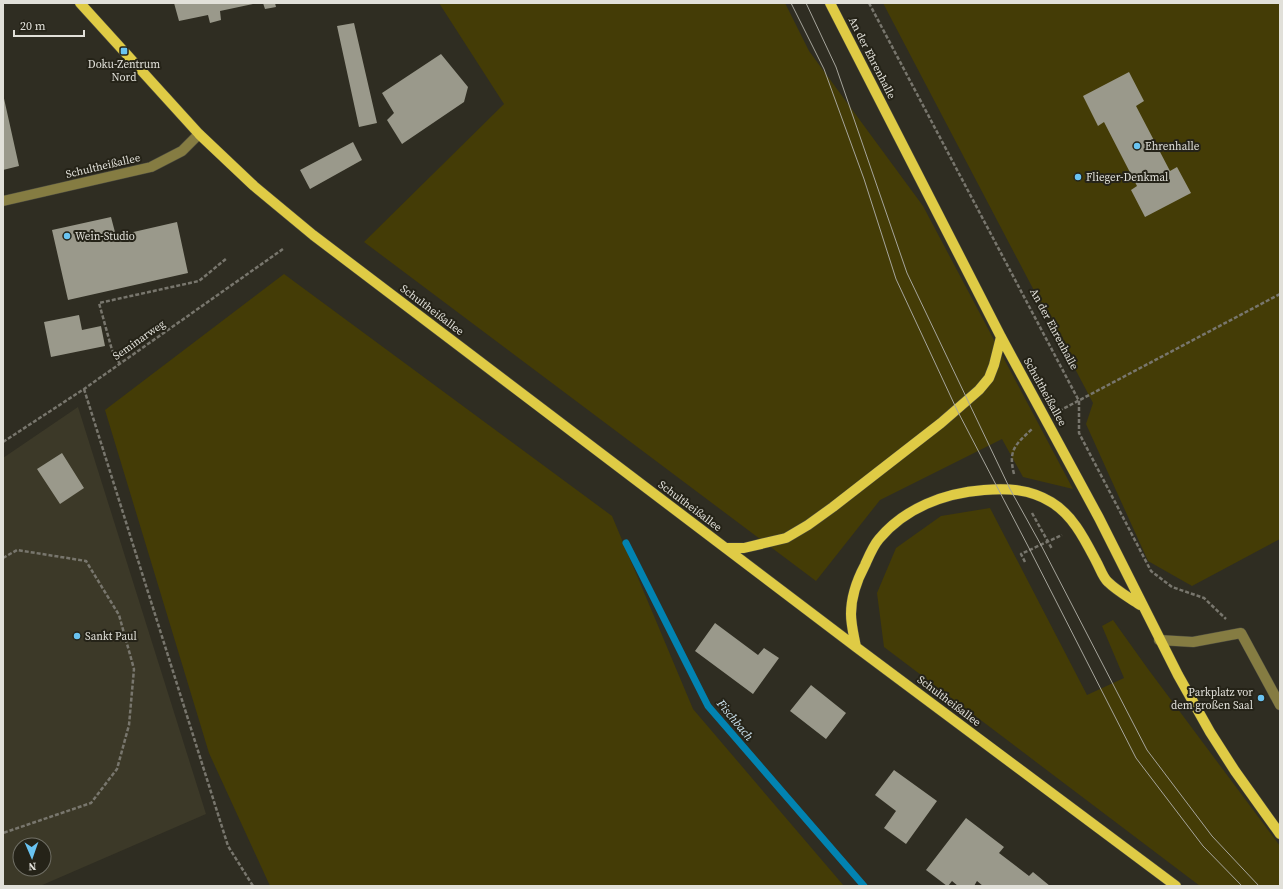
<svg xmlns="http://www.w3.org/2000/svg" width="1283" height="889" font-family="'Source Serif 4',serif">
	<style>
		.built { fill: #3c3928; fill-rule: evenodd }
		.green { fill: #443c06 }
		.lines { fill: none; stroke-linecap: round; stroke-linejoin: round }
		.stream { stroke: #0283b1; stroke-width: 7 }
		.building { fill: #9a998b }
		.minor-casing { stroke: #4b4a3f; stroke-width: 11 }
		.major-casing { stroke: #4b4a3f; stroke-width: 11 }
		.path { stroke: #78766d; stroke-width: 2.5; stroke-dasharray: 4 2; stroke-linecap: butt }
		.minor { stroke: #857c42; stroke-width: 10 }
		.major { stroke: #dfcb45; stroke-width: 10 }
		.tram { stroke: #a6a59c; stroke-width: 1 }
		.poi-dot { fill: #69c3f1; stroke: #252318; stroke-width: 1.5 }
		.labels { text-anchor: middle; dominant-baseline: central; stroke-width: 4; stroke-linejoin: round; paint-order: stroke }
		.street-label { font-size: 11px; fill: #e1e0d9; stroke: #252318 }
		.poi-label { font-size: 11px; fill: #e1e0d9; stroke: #252318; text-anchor: start }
		.water-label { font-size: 12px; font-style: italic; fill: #cce3ef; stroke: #252318 }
	</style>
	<rect width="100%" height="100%" fill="#2f2d22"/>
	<path class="built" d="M78,407L206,814L40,886H3V458ZM20,845H44V869H20Z"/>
	<path class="green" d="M439,3H785L809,51L923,206L1073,489L1023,477L1002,439L880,500L816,581L364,242L504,104Z
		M883,3H1280V539L1192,586L1148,561L1086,424L1093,403Z
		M284,274L612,516L693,709L844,886H270L209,753L105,410Z
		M990,508L1087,695L1124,678L1102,626L1113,620L1148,669L1280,846V886H1200L884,647L877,593L896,548L941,516Z"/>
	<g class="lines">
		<path class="stream" d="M626,543L708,706L864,886"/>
	</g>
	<path class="building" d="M174,3H253V4L220,11L221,20L210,23L208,15L179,21Z
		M263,3H275L276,7L265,9Z
		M354,23L377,123L359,127L337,26Z
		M441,54L468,87L464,102L402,144L387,120L394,113L382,93Z
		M1129,72L1144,101L1136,106L1170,171L1177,167L1191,193L1145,217L1131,190L1137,186L1104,122L1098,126L1083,96Z
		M3,94L19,166L3,170Z
		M353,142L362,160L310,189L300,170Z
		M111,217L116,236L177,222L188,273L68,300L52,230Z
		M79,315L82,330L101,326L105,346L51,357L44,322Z
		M62,453L84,488L60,504L37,469Z
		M715,623L758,655L764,648L779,658L753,694L695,651Z
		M811,685L846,713L826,739L790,711Z
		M894,770L937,801L906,844L884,828L896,811L875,795Z
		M966,818L1004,847L999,853L1029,876L1033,872L1050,886H983L977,881L974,886H958L952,881L948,886H947L926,870Z"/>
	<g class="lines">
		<defs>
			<path id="minor" d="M3,201L151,167L182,151L199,134
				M1159,640L1193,642L1241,633L1280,705"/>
			<path id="major" d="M80,3L199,134L254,186L313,235L856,647L1176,886
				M830,3L1001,337L1099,518L1178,675L1210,732L1235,771L1280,834
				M727,548H744L786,538L808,525L833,507L941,423L979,390L989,378L994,365L1001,337
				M856,647C854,636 851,625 851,614C851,597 857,580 865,565C869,556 873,546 879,539C905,508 944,493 984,490C1007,488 1030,489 1051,502C1073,515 1085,540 1096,561C1100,568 1103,578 1108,582C1117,591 1130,598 1140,605"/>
		</defs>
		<use href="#minor" class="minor-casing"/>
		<use href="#major" class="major-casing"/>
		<path class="path" d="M869,3L1079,401V433L1151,571L1172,587L1204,598L1226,619
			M120,364L112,350L99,303L199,281L227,258
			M84,389L228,846L253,886
			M1059,411L1280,294
			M3,442L84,389L283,249
			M1014,474C1008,450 1015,445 1032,429
			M1032,513L1052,549
			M3,558L17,550L86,561L119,615L134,669L129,725L117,769L91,803L3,833
			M1025,562L1021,554L1062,535"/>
		<use href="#minor" class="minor"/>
		<use href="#major" class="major"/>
		<path class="tram" d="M791,3L824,69L864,179L896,279L957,410L1030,550L1136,758L1203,846L1242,886
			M806,3L836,67L907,273L1010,489L1041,545L1147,750L1212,836L1259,886"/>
	</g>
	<g class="poi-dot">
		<rect x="120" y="47" width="8" height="8" rx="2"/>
		<circle cx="1137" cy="146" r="4"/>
		<circle cx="1078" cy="177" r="4"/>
		<circle cx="67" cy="236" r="4"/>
		<circle cx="77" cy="636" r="4"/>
		<circle cx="1261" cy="698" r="4"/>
	</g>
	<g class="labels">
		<g class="street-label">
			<text transform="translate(872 58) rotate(63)">An der Ehrenhalle</text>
			<text transform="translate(103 166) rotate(-13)">Schultheißallee</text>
			<text transform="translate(432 310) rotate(37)">Schultheißallee</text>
			<text transform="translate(1054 329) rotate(62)">An der Ehrenhalle</text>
			<text transform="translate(139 340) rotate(-35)">Seminarweg</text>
			<text transform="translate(1045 392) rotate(61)">Schultheißallee</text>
			<text transform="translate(690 506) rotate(37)">Schultheißallee</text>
			<text transform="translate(949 701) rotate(37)">Schultheißallee</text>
		</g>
		<g class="poi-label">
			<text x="124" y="64" text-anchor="middle">Doku-Zentrum<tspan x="124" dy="13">Nord</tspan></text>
			<text x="1145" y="146">Ehrenhalle</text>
			<text x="1086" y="177">Flieger-Denkmal</text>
			<text x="75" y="236">Wein-Studio</text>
			<text x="85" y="636">Sankt Paul</text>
			<text x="1253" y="692" text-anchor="end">Parkplatz vor<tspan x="1253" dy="13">dem großen Saal</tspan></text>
		</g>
		<g class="water-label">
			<text transform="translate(735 720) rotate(50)">Fischbach</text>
		</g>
	</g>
	<rect width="1283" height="889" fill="none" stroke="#e1e0d9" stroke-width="8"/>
	<g transform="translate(32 857) rotate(178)"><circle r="19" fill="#252318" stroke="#706f65"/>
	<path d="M0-3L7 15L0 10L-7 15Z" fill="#69c3f1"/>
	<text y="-6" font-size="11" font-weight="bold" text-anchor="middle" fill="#e1e0d9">N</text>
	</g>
	<path d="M14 30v6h70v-6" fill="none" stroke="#e1e0d9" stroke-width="2"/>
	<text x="20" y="30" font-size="12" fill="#e1e0d9" stroke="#252318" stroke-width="3" paint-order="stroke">20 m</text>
</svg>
